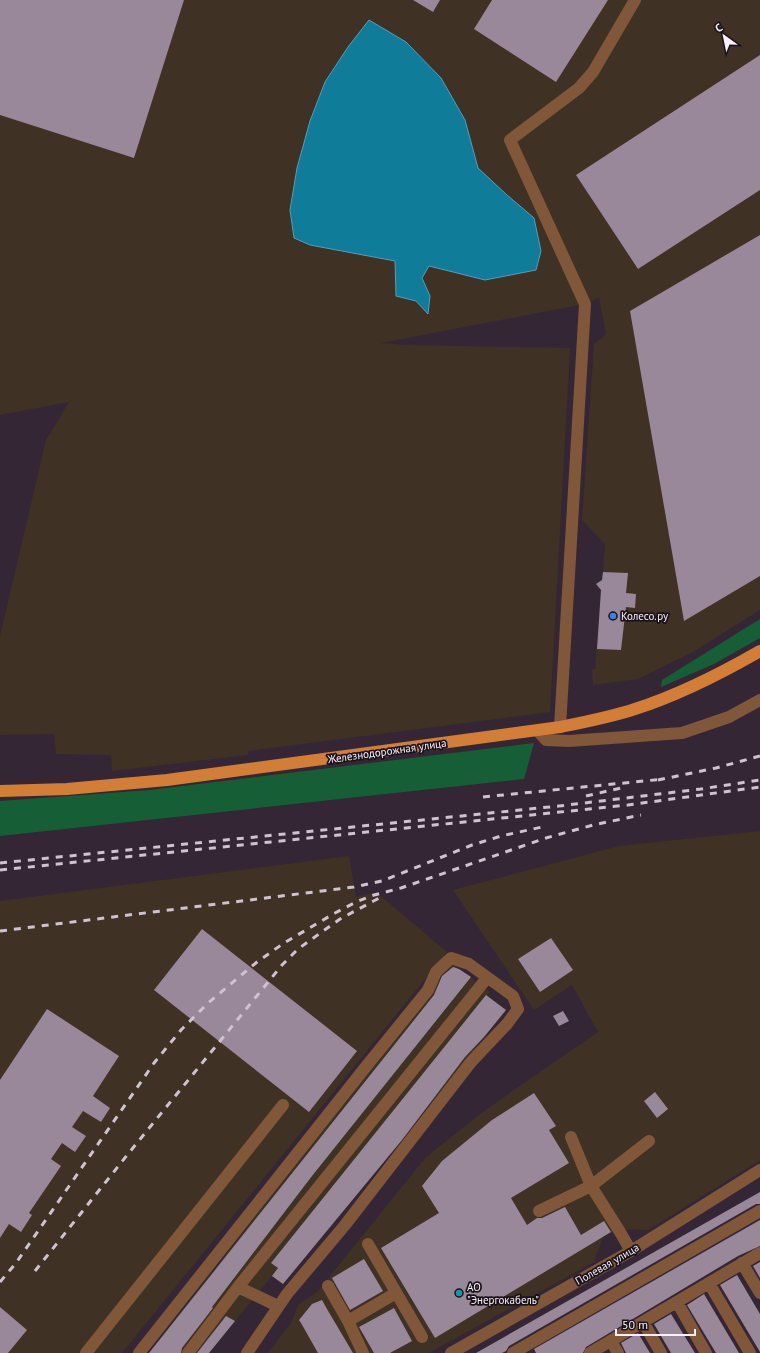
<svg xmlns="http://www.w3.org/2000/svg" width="760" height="1353" font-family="'PT Sans',sans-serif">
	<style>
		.industrial { fill: #3f3124 }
		.green { fill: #165e36 }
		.water { fill: #0f7c99; stroke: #569fb6 }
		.building { fill: #99879a }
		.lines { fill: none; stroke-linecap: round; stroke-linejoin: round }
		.minor { stroke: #805738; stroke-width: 12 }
		.major { stroke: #d27e37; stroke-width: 12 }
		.rail { stroke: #cec3cf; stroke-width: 3; stroke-dasharray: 7 7; stroke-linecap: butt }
		.shop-dot { fill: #3f7fe0; stroke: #191219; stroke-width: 1.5 }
		.culture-dot { fill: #0f9aa8; stroke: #191219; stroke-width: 1.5 }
		.labels { text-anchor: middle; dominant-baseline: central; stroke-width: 3.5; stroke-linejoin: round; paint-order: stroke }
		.poi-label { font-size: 11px; fill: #faf0fb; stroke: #191219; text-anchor: start }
		.street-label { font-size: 11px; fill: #faf0fb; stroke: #191219 }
	</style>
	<rect width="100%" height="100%" fill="#352636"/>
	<path class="industrial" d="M0,0H760V610L693,652L638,679L593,685L592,669H595L605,544L582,520L594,344L606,334L599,297L585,304L381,343L405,345L570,348L550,712L248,751V755L112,771L111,755L56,754L54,734L0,735V636L46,440L69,402L0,415Z
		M760,831V1160L648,1230L617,1229L603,1237L594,1262L429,1353H268L291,1323L298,1305L318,1291L426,1157L484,1111L598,1032L572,985L534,1010L453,890L619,846Z
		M349,856L356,897L371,893L382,897L447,952L122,1353H0V901Z
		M452,964L490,992L487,995L506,1010L455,1074L283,1284L272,1276L209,1353H149Z"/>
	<path class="green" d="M760,619V638L714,664L661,687L662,680Z
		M534,743L524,779L0,836V801L150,790Z"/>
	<path class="water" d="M369,20L406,42L441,78L465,120L478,168L507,195L534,218L541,251L536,270L485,280L429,266L422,278L430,296L428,314L416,301L396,296L395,261L310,245L294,238L290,210L297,168L310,121L325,82L348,47Z"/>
	<path class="building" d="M0,0H184L134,158L0,115Z
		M413,0H440L433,12Z
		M492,0H608L556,82L474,29Z
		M760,55V190L638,269L576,175Z
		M760,235V576L684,621L630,311Z
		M603,572L628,573L626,593L636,594L635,608L626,607L621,650L597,649L601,590L596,584L602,580Z
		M202,929L357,1051L309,1112L154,990Z
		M551,938L573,970L540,992L518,959Z
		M453,967L459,969L471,977L312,1176L212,1307L213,1308L182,1348L181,1353H149L434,995L442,976Z
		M486,995L506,1010L484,1037L465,1057L402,1140L283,1284L272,1276L278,1268L271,1263Z
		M47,1009L119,1056L93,1096L110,1108L101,1122L83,1111L72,1127L86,1136L75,1152L62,1143L51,1159L61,1166L29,1213L32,1215L21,1232L9,1224L0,1238V1080Z
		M563,1011L569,1021L559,1026L553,1016Z
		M655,1092L668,1109L657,1118L644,1101Z
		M534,1093L556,1126L549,1130L569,1163L511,1198L527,1225L537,1218H542L565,1207L581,1235L604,1221L611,1232L435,1338L381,1248L439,1213L422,1186L442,1161L492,1120Z
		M760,1192V1204H756L509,1346L506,1351L502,1353H476Z
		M760,1220V1246L738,1256L586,1347L583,1353H536L534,1349Z
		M364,1259L383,1291L350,1310L332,1278Z
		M760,1262V1278L753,1266Z
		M737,1275L760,1314V1352L720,1285Z
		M704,1294L739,1353H716L687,1305Z
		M322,1300L327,1309L353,1353H318L301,1323L299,1320L312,1304Z
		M0,1307L27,1330L8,1353H0Z
		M394,1308L412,1341L390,1353H374L359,1327Z
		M671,1314L695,1353H671L654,1324Z
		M226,1316L235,1321L209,1353H197Z
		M638,1333L650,1353H626L621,1343Z"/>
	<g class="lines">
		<path class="minor" d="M560,727L585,304L510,140L579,88L593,72L635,0
			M538,731L546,740L569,741L682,733L729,717L760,700
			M571,1137L591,1186L620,1232L631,1251
			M539,1211L591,1186L649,1141
			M368,1244L422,1337
			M742,1263L760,1293
			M709,1283L750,1353
			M328,1286L348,1321L363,1353
			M238,1287L278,1306
			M677,1302L706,1353
			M348,1321L396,1293
			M643,1322L661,1353
			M611,1341L618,1353
			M86,1353L283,1105
			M139,1353L364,1069L428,990L436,972L451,958L469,964L513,996L518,1009L507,1024L471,1062L345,1225L287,1294L247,1353
			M188,1353L238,1287L487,978
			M451,1353L631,1251L760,1170
			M513,1353L760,1211
			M590,1353L760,1253"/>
		<path class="major" d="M0,791L67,789L167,780L560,727C585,722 611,717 635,709C679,695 720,674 760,651"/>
		<path class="rail" d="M658,780L716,768L760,756
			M586,796L621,788
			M483,797L664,779
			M0,863L559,806L701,789L760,780
			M0,870L628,805L760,787
			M0,931L354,887L382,881L472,845L501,836L542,827
			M35,1271L128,1154L282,965L298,949L340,919L383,896
			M0,1282L16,1263L154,1063L181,1030L207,1004L257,962L284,943L335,913L356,902L374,895L401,888L546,838L593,825L641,815"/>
	</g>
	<circle class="shop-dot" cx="613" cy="616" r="4"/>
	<circle class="culture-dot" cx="459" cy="1293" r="4"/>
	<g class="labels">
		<g class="poi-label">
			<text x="621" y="616">Колесо.ру</text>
			<text x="467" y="1287">АО<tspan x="467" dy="13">"Энергокабель"</tspan></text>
		</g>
		<g class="street-label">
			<text transform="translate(387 751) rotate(-8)">Железнодорожная улица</text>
			<text transform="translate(607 1264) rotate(-30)">Полевая улица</text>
		</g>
	</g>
	<g transform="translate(724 36) rotate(327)" stroke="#191219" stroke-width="3" paint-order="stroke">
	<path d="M0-3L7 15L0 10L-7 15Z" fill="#faf0fb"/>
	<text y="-6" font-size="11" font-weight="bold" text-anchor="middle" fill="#faf0fb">С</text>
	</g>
	<path d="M616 1329v6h79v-6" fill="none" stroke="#faf0fb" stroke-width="2"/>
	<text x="622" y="1329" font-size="12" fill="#faf0fb" stroke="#191219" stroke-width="3" paint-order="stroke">50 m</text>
</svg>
